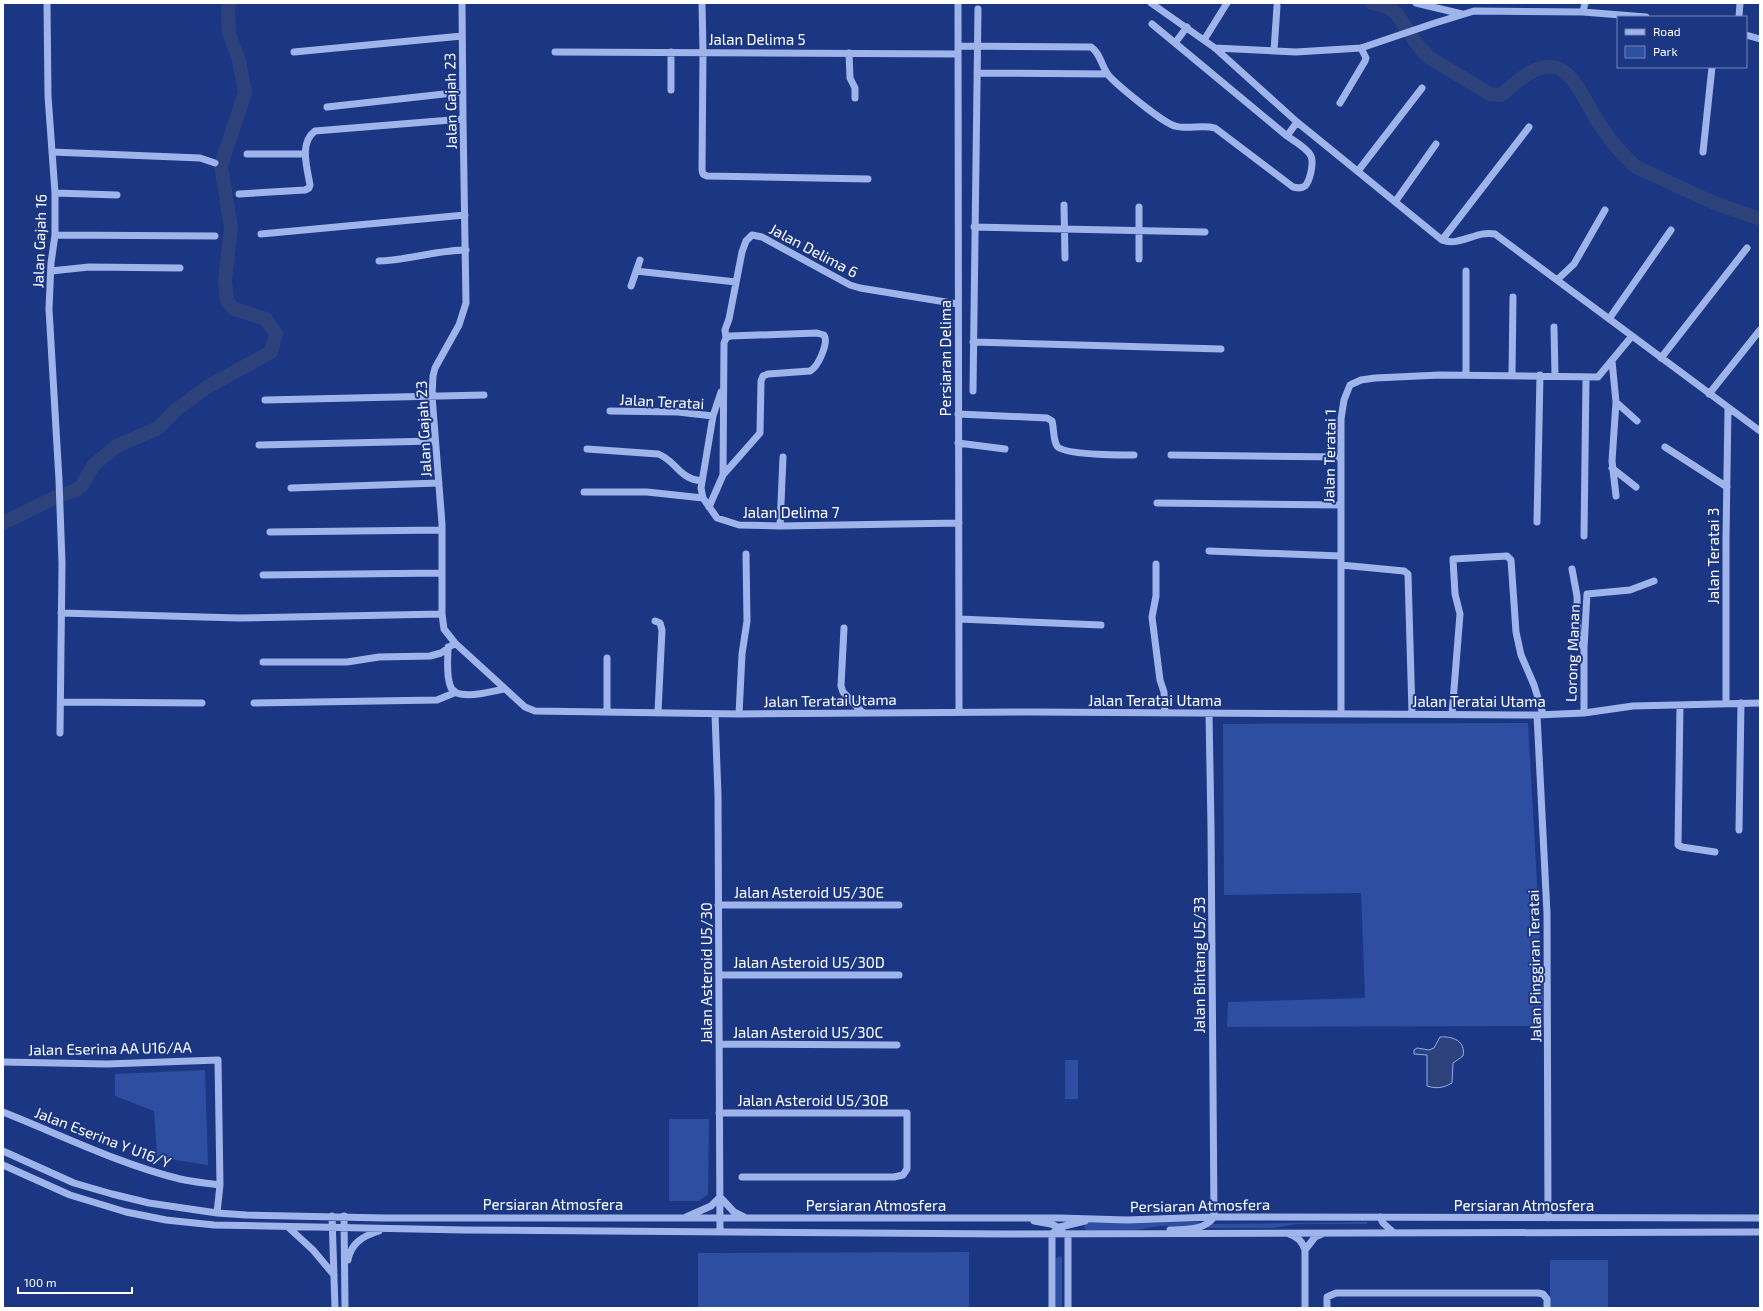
<svg xmlns="http://www.w3.org/2000/svg" width="1763" height="1311" font-family="'Exo 2',sans-serif">
	<style>
		.green { fill: #2e4ea1 }
		.water { fill: #2d427b; stroke: #92aded }
		.lines { fill: none; stroke-linecap: round; stroke-linejoin: round }
		.river { stroke: #2d427b; stroke-width: 14 }
		.minor { stroke: #9fb4eb; stroke-width: 7 }
		.labels { text-anchor: middle; dominant-baseline: central; stroke-width: 4; stroke-linejoin: round; paint-order: stroke }
		.street-label { font-size: 15px; fill: #fff; stroke: #1b3682 }
	</style>
	<rect width="100%" height="100%" fill="#1b3682"/>
	<path class="green" d="M1528,723L1545,1026L1227,1027L1228,1002L1365,998L1361,893L1224,895L1223,724Z
		M1065,1060H1078V1099H1065Z
		M205,1070L208,1165L157,1157L154,1111L115,1096V1074Z
		M669,1119H709L708,1195L698,1201H669Z
		M1200,1222L1196,1226H1161L1135,1230H1086L1084,1227L1086,1223Z
		M1367,1222V1224H1297L1274,1228H1205L1209,1224Z
		M969,1252V1308H698V1253Z
		M1060,1256L1062,1258V1308H1056V1258Z
		M1550,1260H1608V1308H1550Z"/>
	<path class="water" d="M1440,1037C1453,1036 1466,1041 1463,1056L1453,1063L1452,1083C1443,1088 1437,1089 1427,1086V1055L1414,1054V1050L1417,1048L1429,1050L1434,1048Z"/>
	<g class="lines">
		<path class="river" d="M1372,3L1388,7L1397,14L1419,47L1430,58L1490,94L1501,95C1515,84 1532,65 1553,67C1573,68 1590,111 1600,125C1610,140 1622,155 1636,167L1712,202L1760,219
			M3,523L54,498L76,490L82,485L93,466L115,447L158,428L176,410L207,387L271,352L276,334L266,319L234,309L227,301L225,280L231,228L221,165L245,93L239,60L229,33L228,10L230,3"/>
		<path class="minor" d="M47,3L48,96L55,193V235L51,263L49,309L59,480L62,563L60,733
			M462,3L463,119L466,303L459,325L435,368L433,376L432,396L442,524V614L444,629L455,643L525,707L535,711L739,714L1034,712L1537,715L1584,713L1633,706L1760,703
			M702,3L703,52L702,170L703,174L707,176L868,179
			M958,3L959,712
			M1151,3L1215,48L1297,122L1442,240C1460,247 1476,230 1495,234L1760,431
			M1416,3L1462,14
			M1583,12L1585,3
			M1739,17L1740,3
			M1152,24L1175,43
			M1187,27L1175,43L1287,136
			M1746,35L1760,39
			M1204,40L1227,3
			M958,46L1091,47C1101,53 1102,70 1111,78C1121,88 1163,123 1175,126C1188,130 1201,124 1215,128L1293,187C1297,188 1301,189 1305,186C1310,181 1314,163 1311,156C1307,148 1294,141 1287,136L1297,122
			M1215,48L1296,52L1361,48L1435,23L1474,11L1583,12L1646,17
			M1274,51L1277,6
			M294,52L462,36
			M555,52L958,54
			M671,52V90
			M849,53L850,78L855,88V98
			M977,73L1107,74
			M1340,103L1365,61L1366,58L1361,48
			M327,107L462,92
			M52,152L200,158L215,163
			M1703,152L1712,67
			M247,154H305
			M1358,171L1422,88
			M55,193L117,195
			M239,194L305,190L309,188L310,185C307,167 299,143 315,131L463,119
			M1395,202L1436,144
			M1064,205L1065,258
			M1139,207V259
			M974,227L1205,232
			M261,234L465,215
			M55,235L215,236
			M1442,240L1529,127
			M379,261C409,260 437,250 466,250
			M51,271L89,267L180,268
			M636,271L736,282
			M1557,280L1574,264L1605,210
			M631,286L640,260
			M1609,319L1671,230
			M1554,327L1555,376
			M726,338L725,330L729,319L742,252L746,241L752,235L762,237L850,285L860,288L958,304
			M973,342L1221,349
			M1661,358L1747,248
			M1612,361L1616,402L1612,461L1616,496
			M1466,375V271
			M1512,375L1513,297
			M973,391L978,9
			M721,392L713,416L701,488L703,498L717,518L739,525L780,526L959,523
			M1709,394L1760,330
			M265,400L484,395
			M1616,402L1637,421
			M610,411L678,412L713,416
			M958,414L1047,418L1052,421C1054,428 1053,440 1057,446C1063,455 1120,455 1134,455
			M958,443L1005,449
			M259,445L435,441
			M1665,447L1727,487
			M587,449L658,454C676,460 678,479 702,481
			M1171,455L1341,457
			M1612,468L1636,487
			M291,488L439,483
			M584,492H647L703,498
			M1157,503L1341,505
			M709,507L723,475L760,433L761,381L763,376L768,374L810,371C818,367 829,343 824,335L817,333L730,336L726,338L724,343L723,475
			M1537,522L1540,375
			M780,526L783,457
			M270,532L442,530
			M1584,536L1586,378
			M1209,551L1341,556
			M1156,564V596L1152,617L1160,680L1164,692L1165,713
			M1341,565L1404,571L1408,574L1412,713
			M1572,569L1577,596L1578,639L1584,648
			M263,575L442,573
			M61,613L239,618L442,614
			M959,619L1101,625
			M655,621L660,623L662,630L658,712
			M844,628L841,686L843,692L863,713
			M448,647C448,660 446,673 450,685C454,703 492,691 504,689
			M263,662H347L379,657L430,656L441,653L455,643
			M61,702L202,703
			M254,703L437,700L454,693
			M1726,704V538L1728,408
			M1680,705L1678,845L1682,847L1715,852
			M607,711V658
			M1341,713V419L1344,400L1350,385L1361,380L1375,378L1440,375L1598,377L1632,336
			M1584,713V648L1587,594L1630,590L1654,581
			M715,714L718,795L720,1232
			M739,714L742,654L747,621L746,554
			M1452,714L1460,614L1455,594L1453,559L1507,556L1511,560L1516,632L1521,655L1534,685L1543,714
			M1537,715L1547,913L1548,1218
			M1739,830L1741,703
			M718,905H899
			M719,975H899
			M719,1044L897,1045
			M3,1062L107,1064L218,1060L220,1185L217,1213
			M3,1112C61,1135 119,1164 180,1179C193,1182 207,1183 220,1185
			M719,1113H907V1169L903,1175L894,1177H742
			M3,1151L74,1183L112,1194L149,1203L217,1213L246,1215L384,1218H1060L1127,1220L1214,1217L1760,1218
			M3,1165L70,1195L126,1212L166,1220L214,1225L464,1230L1005,1234L1760,1232
			M332,1216L335,1308
			M344,1216L345,1308
			M686,1217L711,1206L720,1197L734,1212L744,1217
			M1380,1217L1383,1223L1394,1233
			M1034,1221L1051,1224L1062,1229
			M288,1227L313,1250L334,1275
			M1170,1230C1185,1229 1204,1231 1214,1217L1211,826L1209,713
			M1289,1234C1298,1237 1302,1241 1305,1250V1308
			M1305,1250L1315,1237L1322,1234
			M348,1260C351,1243 363,1236 379,1231
			M1052,1308V1234L1060,1227L1085,1221
			M1068,1308V1234
			M1327,1308V1297L1336,1293H1538L1543,1294L1547,1299V1308"/>
	</g>
	<g class="labels">
		<g class="street-label">
			<text x="757" y="39">Jalan Delima 5</text>
			<text transform="translate(450 101) rotate(-91)">Jalan Gajah 23</text>
			<text transform="translate(39 241) rotate(-88)">Jalan Gajah 16</text>
			<text transform="translate(814 250) rotate(28)">Jalan Delima 6</text>
			<text transform="translate(945 358) rotate(-90)">Persiaran Delima</text>
			<text transform="translate(662 401) rotate(3)">Jalan Teratai</text>
			<text transform="translate(423 429) rotate(-93)">Jalan Gajah 23</text>
			<text transform="translate(1329 456) rotate(-89)">Jalan Teratai 1</text>
			<text x="791" y="512">Jalan Delima 7</text>
			<text transform="translate(1713 556) rotate(-90)">Jalan Teratai 3</text>
			<text transform="translate(1572 653) rotate(-88)">Lorong Manan</text>
			<text transform="translate(830 700) rotate(-1)">Jalan Teratai Utama</text>
			<text x="1155" y="700">Jalan Teratai Utama</text>
			<text x="1479" y="701">Jalan Teratai Utama</text>
			<text x="809" y="892">Jalan Asteroid U5/30E</text>
			<text x="809" y="962">Jalan Asteroid U5/30D</text>
			<text transform="translate(1199 965) rotate(-90)">Jalan Bintang U5/33</text>
			<text transform="translate(1534 966) rotate(-91)">Jalan Pinggiran Teratai</text>
			<text transform="translate(706 973) rotate(-90)">Jalan Asteroid U5/30</text>
			<text x="808" y="1032">Jalan Asteroid U5/30C</text>
			<text transform="translate(110 1048) rotate(-1)">Jalan Eserina AA U16/AA</text>
			<text x="813" y="1100">Jalan Asteroid U5/30B</text>
			<text transform="translate(103 1137) rotate(21)">Jalan Eserina Y U16/Y</text>
			<text x="553" y="1204">Persiaran Atmosfera</text>
			<text x="876" y="1205">Persiaran Atmosfera</text>
			<text transform="translate(1200 1205) rotate(-1)">Persiaran Atmosfera</text>
			<text x="1524" y="1205">Persiaran Atmosfera</text>
		</g>
	</g>
	<rect width="1763" height="1311" fill="none" stroke="#ffffff" stroke-width="8"/>
	<rect x="1617" y="16" width="130" height="52" fill="#1b3682" stroke="#7686b4"/>
	<rect x="1625" y="29" width="20" height="6" fill="#9fb4eb" stroke="#7686b4"/>
	<text x="1653" y="36" font-size="12" fill="#ffffff">Road</text>
	<rect x="1625" y="46" width="20" height="12" fill="#2e4ea1" stroke="#7686b4"/>
	<text x="1653" y="56" font-size="12" fill="#ffffff">Park</text>
	<path d="M18 1287v6h114v-6" fill="none" stroke="#ffffff" stroke-width="2"/>
	<text x="24" y="1287" font-size="12" fill="#ffffff" stroke="#1b3682" stroke-width="3" paint-order="stroke">100 m</text>
</svg>
